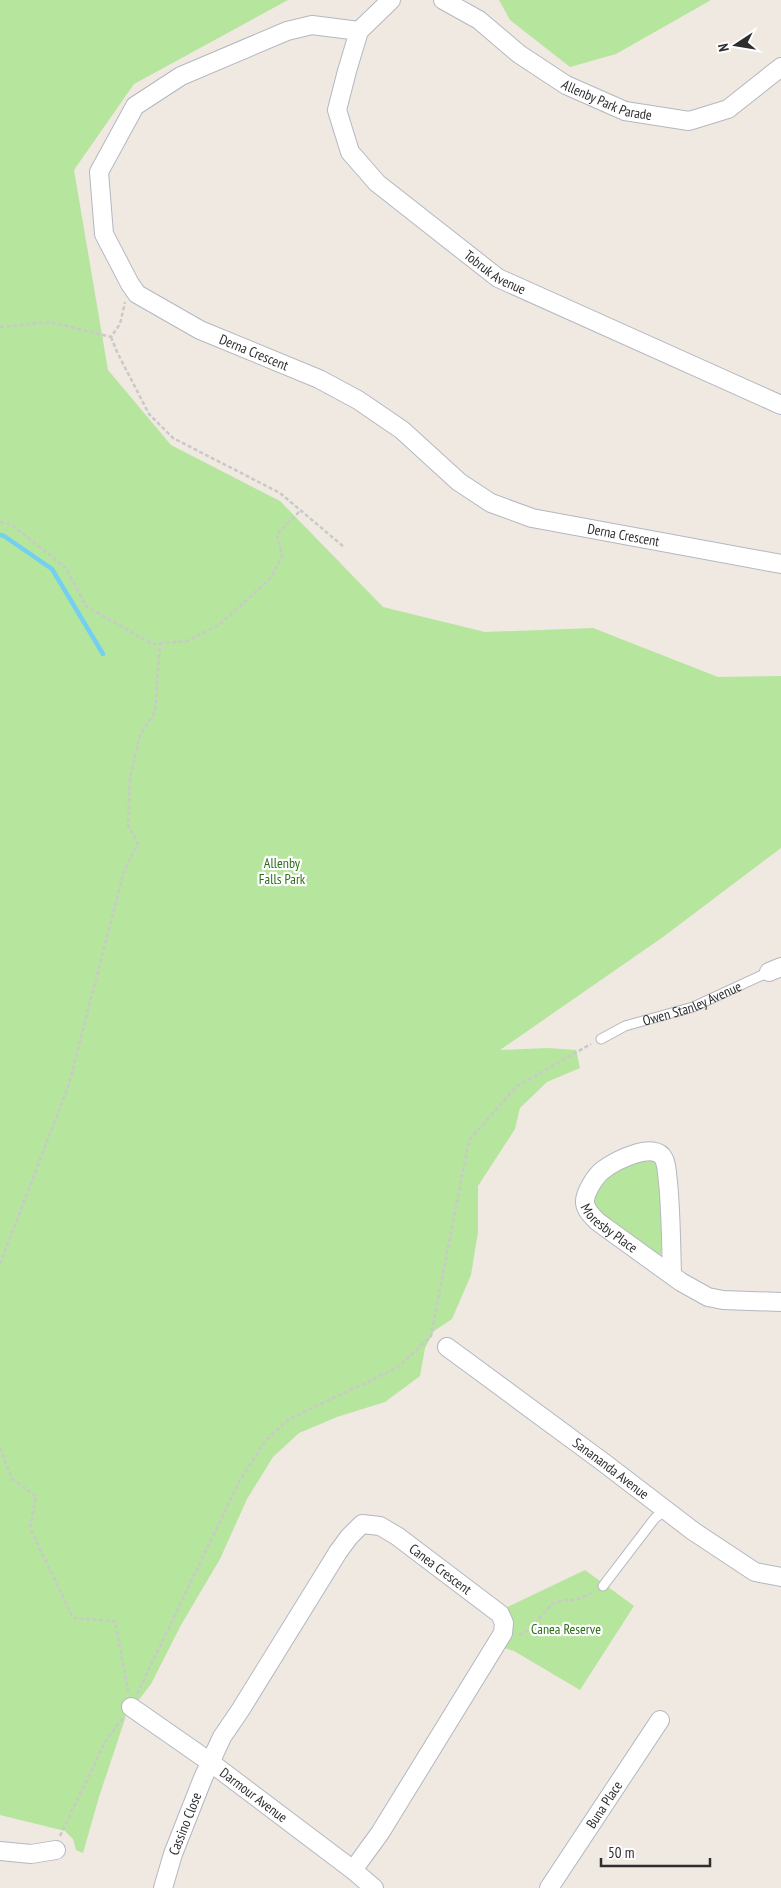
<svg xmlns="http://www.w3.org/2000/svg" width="781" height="1888" font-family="'PT Sans Narrow',sans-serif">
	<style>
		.green { fill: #b6e59e }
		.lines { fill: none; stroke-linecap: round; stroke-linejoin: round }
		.stream { stroke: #75cff0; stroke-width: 4.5 }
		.lane-casing { stroke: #b4b7c1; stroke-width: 11 }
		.street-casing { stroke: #b4b7c1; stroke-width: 20 }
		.path { stroke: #c9c9c9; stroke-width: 2.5; stroke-dasharray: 4 2.5; stroke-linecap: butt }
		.lane { stroke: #fff; stroke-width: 9 }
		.street { stroke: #fff; stroke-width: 18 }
		.labels { text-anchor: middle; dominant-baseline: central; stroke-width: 4.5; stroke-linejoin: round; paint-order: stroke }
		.street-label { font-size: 14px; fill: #2e2e2e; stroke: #fff }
		.park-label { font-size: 14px; fill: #2c6e1b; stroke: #fff }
	</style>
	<rect width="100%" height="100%" fill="#efe9e1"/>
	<path class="green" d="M0,0H288L134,84L74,170L108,370L171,445L280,501L383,607L485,632L593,628L718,677L781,676V848L663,937L500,1050L548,1048L576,1050L580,1068L547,1082L520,1108L515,1129L478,1186V1232L471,1275L452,1319L434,1331L425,1348L420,1376L385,1402L337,1417L299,1433L273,1457L247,1499L220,1559L181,1625L151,1684L138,1701H125L122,1706L126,1713L125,1719L99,1797L83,1853L76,1850L73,1839L65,1831L0,1815Z
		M499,0H711L616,54L570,67L510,20Z
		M653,1156L660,1166L662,1242L661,1254L657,1257L597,1212L592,1205C597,1175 627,1162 653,1156Z
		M585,1570L634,1606L580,1690L514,1651L504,1648L501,1610Z"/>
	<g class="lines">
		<path class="stream" d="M0,535L4,536L52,569L103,654"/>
		<defs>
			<g id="lane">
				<path id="s1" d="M601,1039L625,1026L693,1007L769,972"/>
				<path d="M603,1586L655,1518L666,1510"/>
			</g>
			<g id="street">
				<path id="s2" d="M391,0L359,31L347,71L337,110L350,152L377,183L498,278L781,405"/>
				<path id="s3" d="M443,0L479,20L519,54L566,85L625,111L689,121L728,109L781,67"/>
				<path id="s4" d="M359,31L312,25L287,31L181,76L135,106L99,172L104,234L130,284L137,294L200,330L319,379L358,400L402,430L459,482L491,503L532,518L781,564"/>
				<path d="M769,972L781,967"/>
				<path id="s5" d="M672,1274C671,1243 671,1212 668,1182C667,1175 667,1165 664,1159C655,1140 615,1161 603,1170C595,1176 584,1194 585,1203C586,1211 593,1217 598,1222L681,1282L708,1297L723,1300L781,1302"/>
				<path id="s6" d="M447,1347L603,1462L693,1531L755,1572L781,1577"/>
				<path id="s7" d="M131,1707L210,1762L353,1870L374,1888"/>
				<path d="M0,1851L31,1854L56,1850"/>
				<path id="s8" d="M163,1888L173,1854L203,1778L222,1737L241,1709L338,1552L349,1537L362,1524L380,1526L397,1536L500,1614L504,1623L503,1633L380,1833L353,1870"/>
				<path id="s9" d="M549,1888L660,1720"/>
			</g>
		</defs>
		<use href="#lane" class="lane-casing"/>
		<use href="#street" class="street-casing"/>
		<path class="path" d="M0,327L50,322L111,337L120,324L125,302
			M111,337L117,352L149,414L173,438L280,493L344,547
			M0,522L11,524L66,568L86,606L152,644L187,641L219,625L271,578L282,556L277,534L301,510
			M0,1264L69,1084L124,871L138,843L128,825L130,778L140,735L155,712L160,644
			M0,1448L12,1479L36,1496L30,1528L73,1618L115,1621L128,1691
			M519,1635L529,1630L552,1604L564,1600H575L595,1592
			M137,1694L240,1480L267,1439L289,1419L397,1368L431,1336L469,1140L517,1086L591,1044
			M60,1836L106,1740L123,1718"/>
		<use href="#lane" class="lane"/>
		<use href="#street" class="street"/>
	</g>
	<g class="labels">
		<g class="street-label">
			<text stroke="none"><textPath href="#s3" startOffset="194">Allenby Park Parade</textPath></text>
			<text stroke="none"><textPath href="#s2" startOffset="360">Tobruk Avenue</textPath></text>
			<text stroke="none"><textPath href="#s4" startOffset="580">Derna Crescent</textPath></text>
			<text stroke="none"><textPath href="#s4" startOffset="1000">Derna Crescent</textPath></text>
			<text stroke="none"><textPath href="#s1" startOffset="98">Owen Stanley Avenue</textPath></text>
			<text stroke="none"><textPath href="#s5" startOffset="258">Moresby Place</textPath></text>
			<text stroke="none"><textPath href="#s6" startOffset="204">Sanananda Avenue</textPath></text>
			<text stroke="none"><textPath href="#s8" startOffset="510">Canea Crescent</textPath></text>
			<text stroke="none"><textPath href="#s7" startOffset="151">Darmour Avenue</textPath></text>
			<text stroke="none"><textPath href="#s9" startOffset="100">Buna Place</textPath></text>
			<text stroke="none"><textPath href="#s8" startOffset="68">Cassino Close</textPath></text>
		</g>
		<g class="park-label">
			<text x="282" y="863">Allenby<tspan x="282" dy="16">Falls Park</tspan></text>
			<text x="566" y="1629">Canea Reserve</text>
		</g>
	</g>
	<g transform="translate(736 45) rotate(258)" stroke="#ffffff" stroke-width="4" paint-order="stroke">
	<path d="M0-4L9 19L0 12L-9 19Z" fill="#2e2e2e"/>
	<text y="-8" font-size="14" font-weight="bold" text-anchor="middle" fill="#2e2e2e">N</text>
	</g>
	<path d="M601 1858v8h109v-8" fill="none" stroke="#2e2e2e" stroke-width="2.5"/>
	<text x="608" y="1858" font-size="15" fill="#2e2e2e" stroke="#ffffff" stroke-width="4" paint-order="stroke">50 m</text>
</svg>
